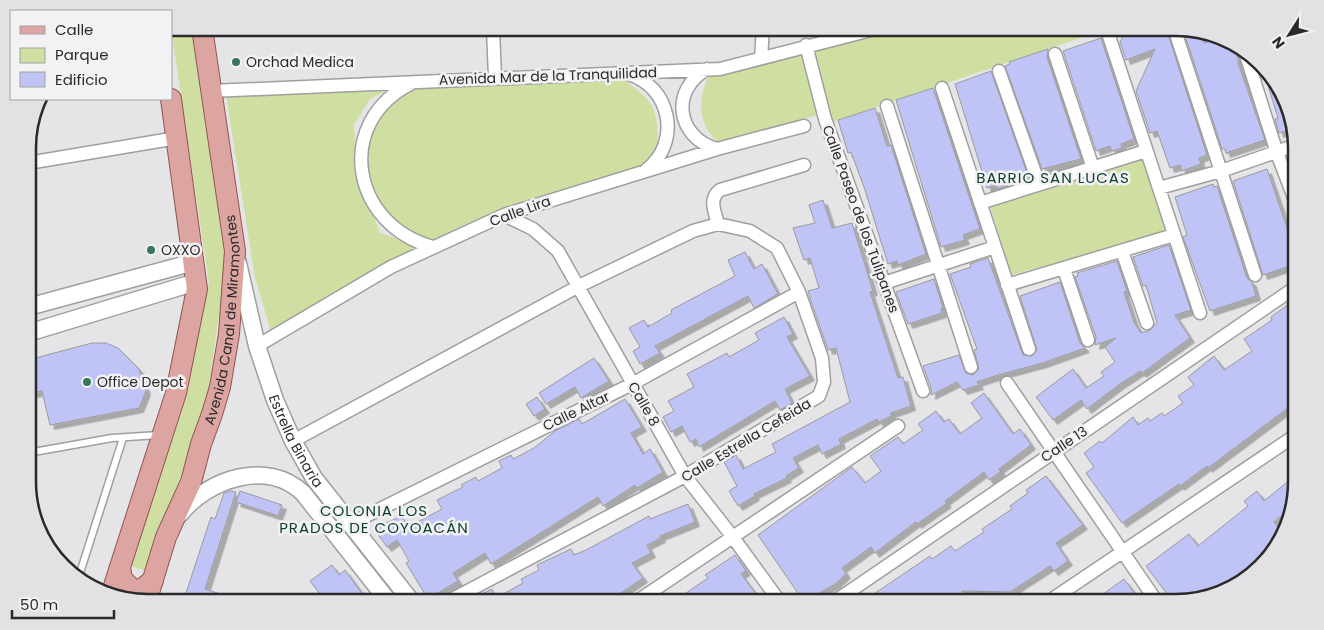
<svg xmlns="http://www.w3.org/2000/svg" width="1324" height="630" font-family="Poppins,sans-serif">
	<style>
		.green { fill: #cfdfa1 }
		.building { fill: #c0c3f5; stroke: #9a9a9c; filter: url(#shadow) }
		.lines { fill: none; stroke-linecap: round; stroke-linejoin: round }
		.service-casing { stroke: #9f9fa0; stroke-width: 9 }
		.minor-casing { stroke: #9f9fa0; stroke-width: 15 }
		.tertiary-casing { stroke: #9f9fa0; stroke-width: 19 }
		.primary-casing { stroke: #8f5350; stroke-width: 22 }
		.service { stroke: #fff; stroke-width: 6 }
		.minor { stroke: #fff; stroke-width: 12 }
		.tertiary { stroke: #fff; stroke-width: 16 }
		.primary { stroke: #dda5a2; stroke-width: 20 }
		.poi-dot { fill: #39745d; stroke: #f2f2f4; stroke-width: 2 }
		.labels { text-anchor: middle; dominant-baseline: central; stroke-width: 5; stroke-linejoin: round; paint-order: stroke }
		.poi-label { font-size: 14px; fill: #2a2a2a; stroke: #f2f2f4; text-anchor: start }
		.street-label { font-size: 14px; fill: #2a2a2a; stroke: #f2f2f4 }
		.neighbourhood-label { font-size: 15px; letter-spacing: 1px; fill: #104130; stroke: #f2f2f4 }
		.rim { fill: none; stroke: #2a2a2a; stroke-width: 2.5 }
	</style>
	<defs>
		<filter id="shadow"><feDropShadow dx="4.5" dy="4.5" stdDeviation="0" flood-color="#0004"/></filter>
	</defs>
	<rect width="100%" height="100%" fill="#e5e5e7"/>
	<path class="green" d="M171,28H192L227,258L206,407L146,571L131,566L186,399L209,282Z
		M897,28H1110L832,122L813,48Z
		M803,51L818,115L719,143C697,125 697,97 710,74Z
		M619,77C653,100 658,105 658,147L643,167L440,241L430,240L389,222L381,210L370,180L361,134L365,123L416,85Z
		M396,86L370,99L354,125L356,155L362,187L380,233L421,247L272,335L255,278L226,95Z
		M1143,160L1167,233L1011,275L990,205Z"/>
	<path class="building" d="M1128,28H1166L1207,155L1199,158L1201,164L1182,171L1180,165L1170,168L1157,131L1150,133L1136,91L1155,49L1126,60L1120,42Z
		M1183,29L1201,32L1204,43L1222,37L1234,45L1239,63H1238L1265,140L1226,153L1225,149H1222Z
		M1101,38L1134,139L1121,144L1122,148L1112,151L1110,146L1096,151L1063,51Z
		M1048,49L1047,57L1081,159L1042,169L1005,66L1010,64L1009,62Z
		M991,71L1027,173L1025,174L1026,178L997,189L996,185L987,188L955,84Z
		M1275,83L1294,129L1279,133L1275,119L1278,118L1268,86Z
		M933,88L980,229L963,235L965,240L941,247L896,100Z
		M875,108L887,146L891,145L926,254L898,265L897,261L888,264L865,190L851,152L848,153L838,120Z
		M1267,169L1290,236L1288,237L1296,264L1263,275L1233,181Z
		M1213,184L1214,187L1217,186L1247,278L1252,282L1256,296L1210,311L1183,237L1187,235L1175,197Z
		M823,200L832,228L852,223L873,291L870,292L898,378L903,377L911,406L891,413V416L879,422L877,419L839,439L841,444L822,454L818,445L793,458L799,468L786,476L787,478L754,494L755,496L738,506L729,491L737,486L724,462L736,455L743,469L776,452L772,444L850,402L836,348L828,350L812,304L808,291L819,288L810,258L804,260L793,228L815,223L809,205Z
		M1169,245L1191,310L1175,315L1190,338L1142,373L1140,371L1120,384L1087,409L1081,400L1053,420L1036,397L1073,369L1086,388L1104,376L1101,372L1115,362L1105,347L1116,338L1095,345L1096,337L1075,277L1078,276L1077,273L1117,261L1127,291L1124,292L1134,322L1141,333L1150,330L1157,323L1146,285L1143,286L1133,257Z
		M745,252L754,269L762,264L778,294L754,308L748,296L655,346L660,353L640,364L633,351L640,347L629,328L644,320L648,327L672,313L671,310L735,276L728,260Z
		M988,258L1023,355L1032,356L1037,350L1020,296L1060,282L1080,343L1085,348L1043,363L998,375L977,382L979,385L963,390L957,382L931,395V388L923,366L959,355L966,373L973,375L979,369L974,350L977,349L950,274L971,267L970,264Z
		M934,279L943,308L941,309L942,313L908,324L896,292Z
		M1296,299V402L1208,468L1207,466L1180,486L1179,484L1122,523L1086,473L1094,467L1084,453L1100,441L1102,443L1133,417L1138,425L1148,418L1150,421L1162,413L1164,416L1183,403L1178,396L1194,385L1188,377L1214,356L1224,370L1252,351L1244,339L1272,320L1271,317Z
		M784,317L793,334L787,337L810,376L785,389L792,403L780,410L775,401L699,447L696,439L690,442L682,426L671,432L663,417L674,411L668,401L694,387L687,374L727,353L729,357L759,340L755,333Z
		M92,343H106L118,348L139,369L146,391L139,408L50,425L42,391L33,393L28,360Z
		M594,358L609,381L581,398L575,387L546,404L539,393Z
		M984,393L1013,434L1020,429L1031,445L999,469L1001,471L989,480L984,472L945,501L947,503L917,524L916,522L875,553L871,547L842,568L846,574L835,584L804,602L758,535L852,467L865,483L881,471L870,456L898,437L903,444L923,430L918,424L936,411L944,422L949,419L960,434L982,418L971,403Z
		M537,397L545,409L534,416L526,404Z
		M625,399L642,427L631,433L643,454L650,449L663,472L637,488L635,485L603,506L598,497L491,564L485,553L453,573L458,581L428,599L406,563L409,561L397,540L387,547L374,529L383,523L384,524L402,516L408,527L442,509L437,500L463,487L461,485L476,477L478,481L502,468L499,461L511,455L513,459L534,448L555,431L579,419L582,424Z
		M1296,475L1291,508L1274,522L1283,534L1243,582L1184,602H1173L1146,566L1189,534L1198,546L1248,506L1244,501L1257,491L1264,501Z
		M1046,476L1083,525L1056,543L1068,561L1054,571L1050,566L1010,592L962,591L970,602H952L948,597L940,602H862L930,556L932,559L951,546L955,551L984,532L982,529L1012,509L1010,506L1028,493L1026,490Z
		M231,491L236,492L205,589L239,600V602H183L211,517L215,519L224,493Z
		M240,491L282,505L278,516L236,502Z
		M688,504L695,522L660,536L661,538L647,545L651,553L632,563L643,578L611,600L609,597L602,602H466L492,589L496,598L523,583L521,579L539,570L537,565L571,549L574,555L586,550L649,516L650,519Z
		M735,555L746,571L741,574L762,602H673L708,578L705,575Z
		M332,565L339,575L345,570L368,602H307L319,593L310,581Z
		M1124,579L1141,602H1092Z"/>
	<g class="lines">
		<defs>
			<path id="service" d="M28,453L112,438L159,435
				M79,576L123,438"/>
			<path id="minor" d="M493,28L495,78
				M1174,28L1255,275
				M1108,33L1200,313
				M806,45L825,119L923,391
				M1055,54L1093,168
				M1246,55L1277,153L1296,203
				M761,58L763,28
				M707,69C670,90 676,137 717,149
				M999,71L1039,184
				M628,74C671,86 682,143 646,170
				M412,83C333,122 351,225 433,247
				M942,88L1029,349
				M211,91L720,69L879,28
				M887,106L971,367
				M28,163L177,138
				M1159,188L1221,171L1296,145
				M980,203L1146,151
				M504,215L533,229L558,251L685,476L732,536L780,602
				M718,224C715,212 708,199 720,190L804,165
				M1122,251L1147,323
				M1064,269L1088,340
				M884,283L995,247
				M1007,285L1174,235
				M257,346L391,267L504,215L717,149L804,126
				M1007,383L1157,602
				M293,441L579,286L693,231L718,224L750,231L777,248L799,292L822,358L824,382L819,396L685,476L447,602
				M350,524L632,384L799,292
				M636,602L898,426
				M834,602L1296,287
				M1048,602L1296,435"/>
			<g id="tertiary">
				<path id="s1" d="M238,263L257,346L275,400L293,441L314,478L412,602"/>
				<path d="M28,307L194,262"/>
				<path d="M28,333L196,282"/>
				<path d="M180,514C208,479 267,459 303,493L389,602"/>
			</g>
			<g id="primary">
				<path d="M120,568L122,579L132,589L141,590L153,580"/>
				<path d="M111,595L176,393L197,289L171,99"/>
				<path id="s2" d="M146,602L166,537L191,482L201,444L212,414L220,387L229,334L235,251L202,28"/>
			</g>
		</defs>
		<use href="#service" class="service-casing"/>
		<use href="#minor" class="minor-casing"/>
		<use href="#tertiary" class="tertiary-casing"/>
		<use href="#primary" class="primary-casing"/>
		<use href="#service" class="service"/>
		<use href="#minor" class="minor"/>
		<use href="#tertiary" class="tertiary"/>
		<use href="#primary" class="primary"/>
	</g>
	<g class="poi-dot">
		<circle cx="236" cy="62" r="5"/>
		<circle cx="151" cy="250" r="5"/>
		<circle cx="87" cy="382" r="5"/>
	</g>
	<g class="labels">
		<g class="poi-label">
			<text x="246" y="62">Orchad Medica</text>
			<text x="161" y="250">OXXO</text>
			<text x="97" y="382">Office Depot</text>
		</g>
		<g class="street-label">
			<text transform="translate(548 76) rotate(-2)">Avenida Mar de la Tranquilidad</text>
			<text transform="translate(520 211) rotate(-20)">Calle Lira</text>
			<text transform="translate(861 219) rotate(70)">Calle Paseo de los Tulipanes</text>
			<text stroke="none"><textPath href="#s2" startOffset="295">Avenida Canal de Miramontes</textPath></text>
			<text transform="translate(644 404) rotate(60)">Calle 8</text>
			<text transform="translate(576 411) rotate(-26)">Calle Altar</text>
			<text stroke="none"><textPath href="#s1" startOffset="188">Estrella Binaria</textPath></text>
			<text transform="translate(746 440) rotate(-31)">Calle Estrella Cefeida</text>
			<text transform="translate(1064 444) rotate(-34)">Calle 13</text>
		</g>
		<g class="neighbourhood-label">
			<text x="1053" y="177">BARRIO SAN LUCAS</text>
			<text x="374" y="510">COLONIA LOS<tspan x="374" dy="17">PRADOS DE COYOACÁN</tspan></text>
		</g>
	</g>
	<path d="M0 0H1324V630H0ZM148 36H1176A112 112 0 0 1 1288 148V482A112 112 0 0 1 1176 594H148A112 112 0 0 1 36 482V148A112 112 0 0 1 148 36Z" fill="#e2e2e4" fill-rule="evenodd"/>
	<path class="rim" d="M148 36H1176A112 112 0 0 1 1288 148V482A112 112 0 0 1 1176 594H148A112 112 0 0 1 36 482V148A112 112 0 0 1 148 36Z"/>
	<rect x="10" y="10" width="162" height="90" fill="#f2f2f4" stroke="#a2a2a3"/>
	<rect x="20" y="26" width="25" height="8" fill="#dda5a2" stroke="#a2a2a3"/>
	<text x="55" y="35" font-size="15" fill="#2a2a2a">Calle</text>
	<rect x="20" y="48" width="25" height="15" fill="#cfdfa1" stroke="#a2a2a3"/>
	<text x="55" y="60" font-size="15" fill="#2a2a2a">Parque</text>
	<rect x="20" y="72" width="25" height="15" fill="#c0c3f5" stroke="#a2a2a3"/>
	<text x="55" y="85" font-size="15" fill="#2a2a2a">Edificio</text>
	<g transform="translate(1289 35) rotate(234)" stroke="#f2f2f4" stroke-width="4" paint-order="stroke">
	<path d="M0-4L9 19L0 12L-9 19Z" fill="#2a2a2a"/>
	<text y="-8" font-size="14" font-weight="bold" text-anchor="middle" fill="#2a2a2a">N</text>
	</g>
	<path d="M12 610v8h102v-8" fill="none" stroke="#2a2a2a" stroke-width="2.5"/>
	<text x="20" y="610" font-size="15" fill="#2a2a2a" stroke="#f2f2f4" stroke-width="4" paint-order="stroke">50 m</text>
</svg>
